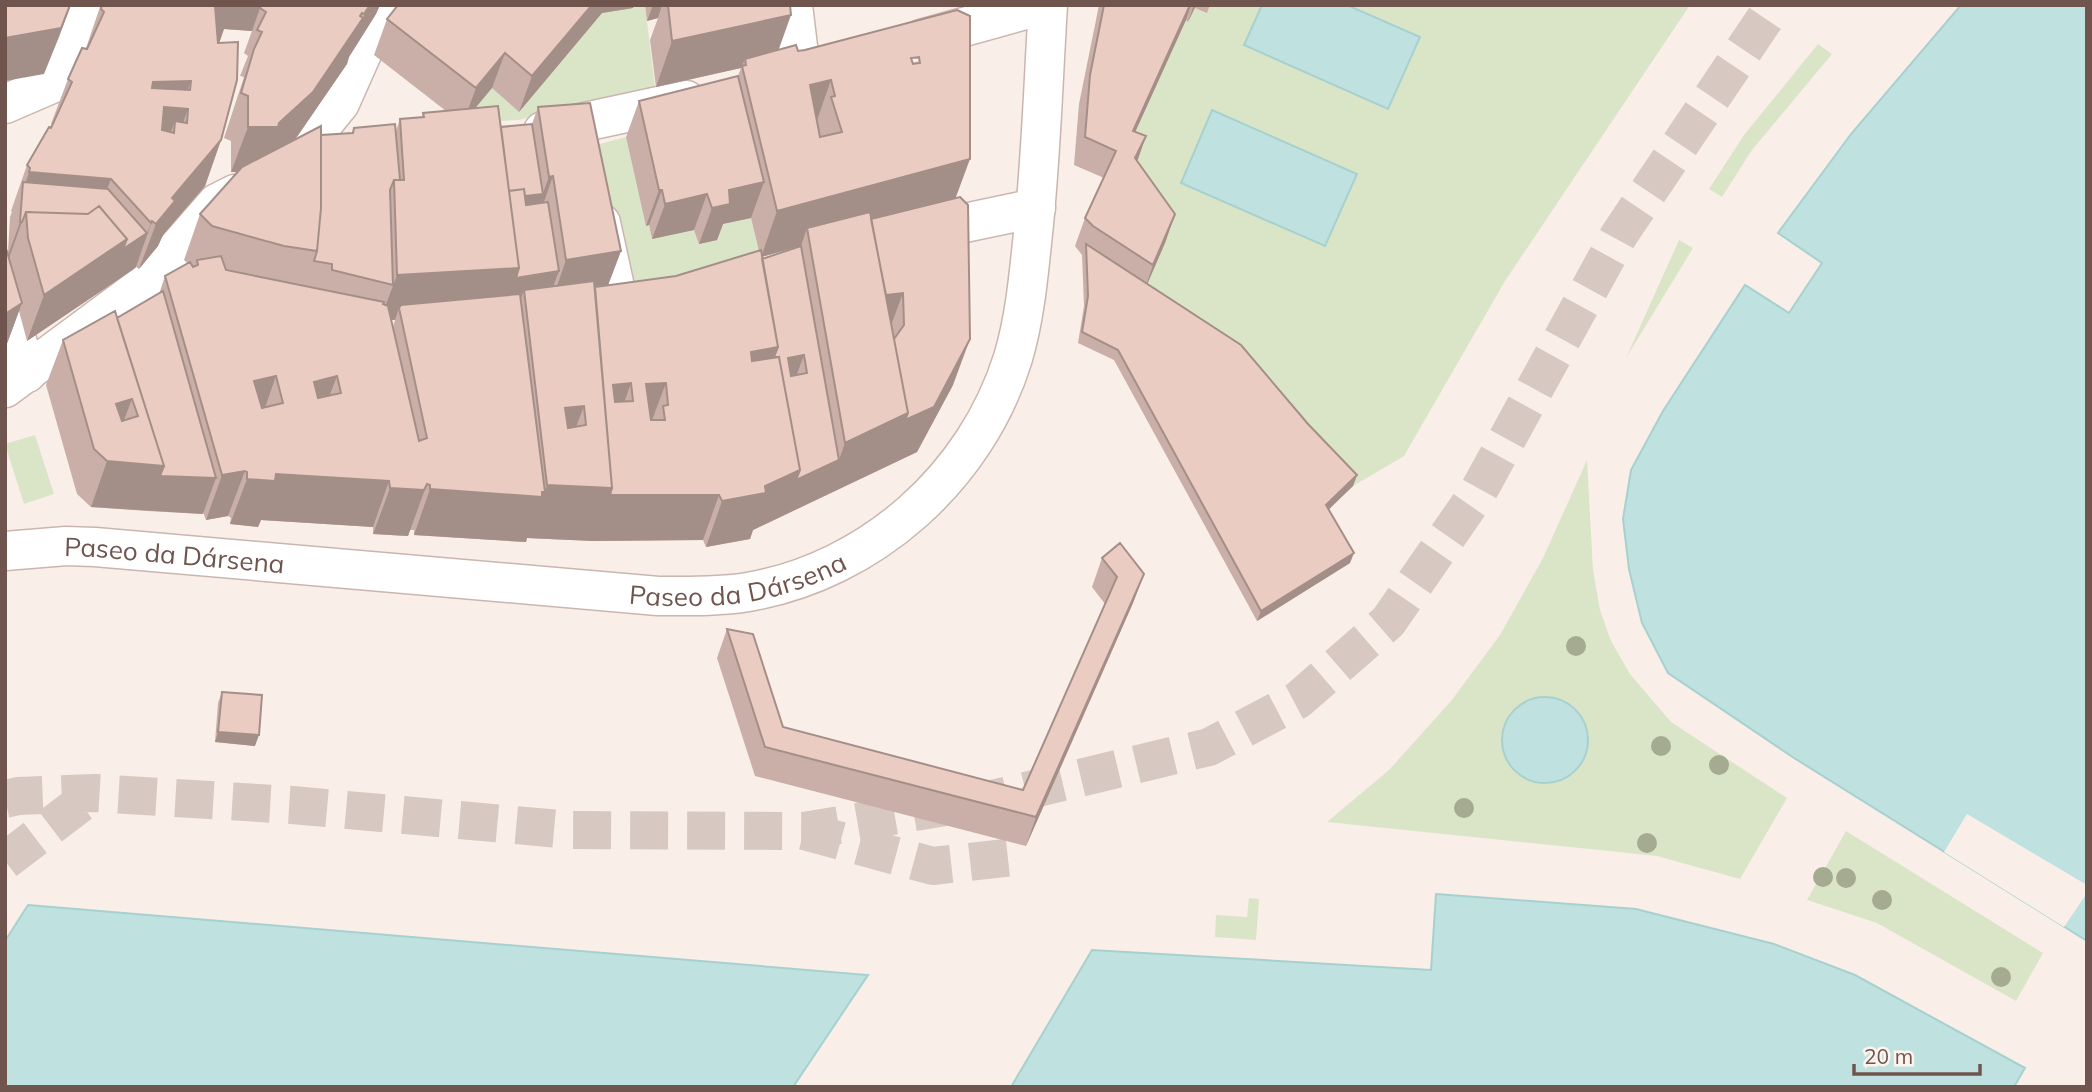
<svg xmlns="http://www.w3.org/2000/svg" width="2092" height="1092" font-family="Mulish,sans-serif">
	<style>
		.green { fill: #dae5c8; fill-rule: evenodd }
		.water { fill: #bfe1df; stroke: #a7d1cf; stroke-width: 2 }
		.pier { fill: #f9efe8 }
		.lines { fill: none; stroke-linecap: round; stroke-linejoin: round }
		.minor-tunnel { stroke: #d7c8c2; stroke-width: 38; stroke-dasharray: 38 19; stroke-linecap: butt }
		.major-tunnel { stroke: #d7c8c2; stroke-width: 38; stroke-dasharray: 38 19; stroke-linecap: butt }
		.minor-casing { stroke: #cab6af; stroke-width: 41 }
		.minor { stroke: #fff; stroke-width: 38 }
		.tree { fill: #a4ab91 }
		.wall { fill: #caafa8; fill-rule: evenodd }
		.shaded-wall { fill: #a48f88 }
		.building { fill: #ebccc3; stroke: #a48f88; stroke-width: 2; fill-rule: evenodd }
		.labels { text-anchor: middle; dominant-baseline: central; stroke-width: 6; stroke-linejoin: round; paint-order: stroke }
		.street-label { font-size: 26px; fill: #70554f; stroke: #fdf4ee }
	</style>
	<rect width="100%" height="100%" fill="#f9efe8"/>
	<path class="green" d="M645,5L655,87L518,120L463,123L492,88L519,112L602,13Z
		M1210,5H1690L1505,281L1404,456L1353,486L1304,434L1143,294L1123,159L1186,20L1188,21L1195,8L1207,12Z
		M1818,44L1832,54L1752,150L1722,197L1709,189L1744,135Z
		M626,137L647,226L649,225L652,239L694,230L697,235L716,226L751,218L761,257L627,290L596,145Z
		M1679,240L1693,248L1626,358Z
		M35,435L54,494L24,504L5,444Z
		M1587,460L1593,570L1600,610L1611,641L1630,674L1671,722L1787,798L1740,879L1657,856L1327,822L1389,770L1451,701L1500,635L1543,558ZM1519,705L1582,717C1595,747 1583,773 1552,783L1503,728L1509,715Z
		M1846,831L2043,953L2016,1001L1877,923L1807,900Z
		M1249,898L1259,899L1256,940L1215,937L1216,915L1247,917Z"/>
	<path class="water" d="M1262,5H1347L1420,37L1388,109L1244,45Z
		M1961,5H2087V941L1794,758L1668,673L1642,623L1629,569L1623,519L1631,470L1663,411L1745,285L1789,313L1822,263L1778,233L1851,134Z
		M1212,110L1357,174L1325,246L1181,183Z
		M1502 740a43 43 0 1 1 86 0a43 43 0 1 1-86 0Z
		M1436,894L1636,909L1774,944L1855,975L2025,1068L2014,1087H1011L1092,950L1431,970Z
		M28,905L868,975L793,1087H5V941Z"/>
	<path class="pier" d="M1967,814L2087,885V893L2064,927L1944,852Z"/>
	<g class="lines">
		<path class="minor-tunnel" d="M804,831L933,866L1023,856"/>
		<path class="major-tunnel" d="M5,799L18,796L94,793L292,805L571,830L804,831L992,799L1209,747L1298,700L1388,622L1478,492L1619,235L1774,5
			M5,861L94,793"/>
		<defs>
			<g id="minor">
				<path d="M793,5L801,72"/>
				<path d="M921,39L1043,5"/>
				<path d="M5,104L56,82L85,5"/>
				<path d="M543,131L686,100"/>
				<path d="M286,163L305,146L340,103L364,49L395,5"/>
				<path d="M601,223L620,310"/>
				<path d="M917,233L1036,208"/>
				<path d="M148,282L211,297"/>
				<path d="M5,301L27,373"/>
				<path d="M5,388L148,282L217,203L235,194"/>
				<path id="s1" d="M5,551L66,546L95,547L658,596C687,596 718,597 748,592C871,571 976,477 1013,358C1024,321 1028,282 1032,243C1041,164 1043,85 1048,5"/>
			</g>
		</defs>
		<use href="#minor" class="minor-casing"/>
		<use href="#minor" class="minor"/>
	</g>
	<g class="tree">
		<circle cx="1576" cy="646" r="10"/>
		<circle cx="1661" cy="746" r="10"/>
		<circle cx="1719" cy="765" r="10"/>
		<circle cx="1464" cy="808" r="10"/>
		<circle cx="1647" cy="843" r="10"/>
		<circle cx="1823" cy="877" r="10"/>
		<circle cx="1846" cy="878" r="10"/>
		<circle cx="1882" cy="900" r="10"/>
		<circle cx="2001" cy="977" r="10"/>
	</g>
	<path class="wall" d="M99,5H380L376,14L349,57L347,64L294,140L321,135L352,133L354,128L396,131L400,119L422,117L423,113L446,111L374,55L387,19L633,8L602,13L519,112L492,88L475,108L501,127L532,124L538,107L621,251L608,285L676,276L759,251L751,218L723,224L717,240L699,244L694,230L652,239L649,225L646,226L626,137L639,101L738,76L741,68L656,87L650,40L658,18L647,21L645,5H790L778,50L798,51L957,10L953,385L917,452L753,530L750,539L706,547L703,540L593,541L527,538L526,542L414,535V530H410L408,536L373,534V527L261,520L258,527L230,524L231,518L228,516L206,520L203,512V514L147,511L91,507L77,494L46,385L63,340L117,318L159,294L165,276L188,264L184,260L200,214L237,172H231V141L224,138L244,77L240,76L248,56L244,53L252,31L224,29L219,43L221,140L205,186L163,235L158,246L139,269L136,267L27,341L19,311L5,349V245L8,252L10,217L12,212L11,211L27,165L51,128L52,125L51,124L68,79L86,48L100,7H98ZM919,57L920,61L912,63L911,58ZM796,247L762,259V257ZM391,320H395L393,327Z
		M1099,5H1210L1207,13L1195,8L1188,22L1186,20L1135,132L1137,162L1175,214L1165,243L1147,284L1308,424L1357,475L1353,486L1329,509L1350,563L1257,621L1114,360L1078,343L1084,306L1082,255L1075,246L1085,218L1104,178L1074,165L1079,104Z
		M1102,558L1144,574L1133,603L1026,846L755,776L717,658L727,629L783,727L1023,790L1105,604L1092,587Z
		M222,692L255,746L215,742L218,703Z"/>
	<path class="shaded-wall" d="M71,5L59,37L44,74L5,81V38Z
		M230,5H269L266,12L260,8L252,31L224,29L216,52L215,6Z
		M370,5H380L376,14L349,57L347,64L297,137L264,168L262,173L231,172L248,127L279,123L362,13L357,28Z
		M592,5H634L633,8L602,13L519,112L532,76Z
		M653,5H662L658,18L647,21Z
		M1190,5H1191L1186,20L1123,159L1133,131Z
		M1194,5H1196L1188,22Z
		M791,15L775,60L746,65L745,59L741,68L656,87L672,41Z
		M505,53L492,88L463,123L476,88Z
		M831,80L815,126L810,85Z
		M191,81L181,108L188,109L172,154L175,121L163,154L136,127L153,82Z
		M1146,136L1136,165L1135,158Z
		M221,140L205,186L163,235L158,246L139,269L156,224L172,198Z
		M970,159L953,205L864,229L807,228L801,246L761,257L777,211Z
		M29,172L111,179L97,217L26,212L23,190Z
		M553,176L537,222H532L549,177Z
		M764,182L751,218L723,224L717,240L699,244L712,208L729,190Z
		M659,190H662L649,225L646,226Z
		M543,194L532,222L506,198Z
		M707,194L694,230L652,239L665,204Z
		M1175,214L1165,243L1143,294L1153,265Z
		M152,221L136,267L134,269L27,341L44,295L127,239L147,233Z
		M20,222H22L9,258H7Z
		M621,251L604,296L550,306L566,260Z
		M519,268L559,271L546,306L524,290L516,312L399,308L395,320H380L397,275Z
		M903,293L886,339L881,295Z
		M22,303L5,349V314Z
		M970,339L953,385L917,452L753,530L750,539L706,547L722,501L765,486L800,470L839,460L845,443Z
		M778,347L761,393L734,398L751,352Z
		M804,355L791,390L788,358Z
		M276,376L260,422L254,381Z
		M337,376L320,421L314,382Z
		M631,383L615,429L613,385Z
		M666,383L649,428L646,384Z
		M132,399L115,444L116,404Z
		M584,406L564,459L565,408Z
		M107,461L164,466L216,478L203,514L91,507Z
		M245,471L228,516L206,520L222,475Z
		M276,474L389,481L373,527L261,520L258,527L230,524L247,479Z
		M1357,475L1353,486L1323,515L1326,505Z
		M427,484L408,536L373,534L390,488Z
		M547,485L612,488L719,495L703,540L593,541L527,538L526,542L414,535L430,489L545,492Z
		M1354,553L1350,563L1257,621L1261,611Z
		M1144,574L1133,603L1026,846L1036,817Z
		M218,732L259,735L255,746L215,742Z"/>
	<path class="building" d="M5,5H70L61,28L5,38Z
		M102,5H233L232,7L215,6L218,43L238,42L237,80L221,140L172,198L175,201L156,224L152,221L151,223L111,179L29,172L30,168L27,165L49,127L51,128L72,82L68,79L82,48L87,49L104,12L101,9ZM191,81L190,90L152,88L153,82ZM164,107L188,109L187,123L175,121L174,133L162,130Z
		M262,5H370L364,14L362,13L360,16L363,18L313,92L279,123L278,127H248V96L241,93L254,49L262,32L257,30L266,12L260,8Z
		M398,5H592L532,76L505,53L476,88L387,19Z
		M668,5H790L791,15L672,41Z
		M1104,5H1190L1133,131L1146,136L1135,158L1175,214L1153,265L1093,226L1085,218L1116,151L1085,137L1090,75Z
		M957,10L970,16V159L777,211L742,66L746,65L745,59L796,45L798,51L805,50ZM919,57L920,63L913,64L911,58ZM831,80L835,96L831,97L842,132L820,137L810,85Z
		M738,76L764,182L729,190L730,204L712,208L707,194L665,204L662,190H659L639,101Z
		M590,103L621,251L566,260L553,176L549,177L538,107Z
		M498,106L519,268L397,275L394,180H404L400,119L424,117L423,113Z
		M395,124L400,180H394L390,190L393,285L332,270V264L314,261L317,251L321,208V135L353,133L354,128Z
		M532,124L543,194L525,196L524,189L509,191L501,127Z
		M321,126V208L317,251L284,246L212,226L200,214L242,167Z
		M23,182L108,189L147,233L123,249L127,239L99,206L88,214L26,212L22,222H20Z
		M524,189L526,205L548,202L559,271L516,278L519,268L509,191Z
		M960,197L968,205L970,339L934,407L905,420L908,413L894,339L904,325L903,293L886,295L871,219Z
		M99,206L127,239L44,295L28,238L26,212L88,214Z
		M870,212L908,413L845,443L807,228Z
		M1086,244L1241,345L1308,424L1357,475L1326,505L1354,553L1261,611L1118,350L1082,332L1088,296Z
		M5,245L22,303L5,314Z
		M801,246L839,460L796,480L800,470L779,357H774L778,347L762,259ZM804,355L807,373L791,376L788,358Z
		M761,250L778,347L751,352L752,361L779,357L800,470L765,486L766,493L722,501L719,495H610L612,488L595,287L676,276ZM631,383L633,401L615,402L613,385ZM666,383L668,405L663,406L665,420H651L646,384Z
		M221,256L226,270L384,302L383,304L388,306L419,441L427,438L399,308L401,305L520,294L545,492H542V497L430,489V485L427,484L424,490L390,488L389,481L276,474L275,481L247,479V472L245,471L222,475L165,276L190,262L193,267L198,265L197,260ZM276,376L283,403L262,408L254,381ZM337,376L341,393L318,398L314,382Z
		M594,281L612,488L547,485L524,290ZM584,406L586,425L568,428L565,408Z
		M163,291L164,294L216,478L160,476L164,466L117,318Z
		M115,311L164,466L107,461L94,449L63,340ZM132,399L138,416L122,421L116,404Z
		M1120,543L1144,574L1036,817L765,747L727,629L753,634L783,727L1023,790L1117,577L1102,558Z
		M222,692L262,695L259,735L218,732Z"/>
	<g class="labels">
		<g class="street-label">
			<text stroke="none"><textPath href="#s1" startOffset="170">Paseo da Dársena</textPath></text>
			<text stroke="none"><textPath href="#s1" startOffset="737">Paseo da Dársena</textPath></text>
		</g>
	</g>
	<rect width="2092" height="1092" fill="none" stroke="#70554f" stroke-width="14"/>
	<path d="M1854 1064v10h126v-10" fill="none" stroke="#70554f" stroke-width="3.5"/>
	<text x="1864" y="1064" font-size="21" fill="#70554f" stroke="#fdf4ee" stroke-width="5" paint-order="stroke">20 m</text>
</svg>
